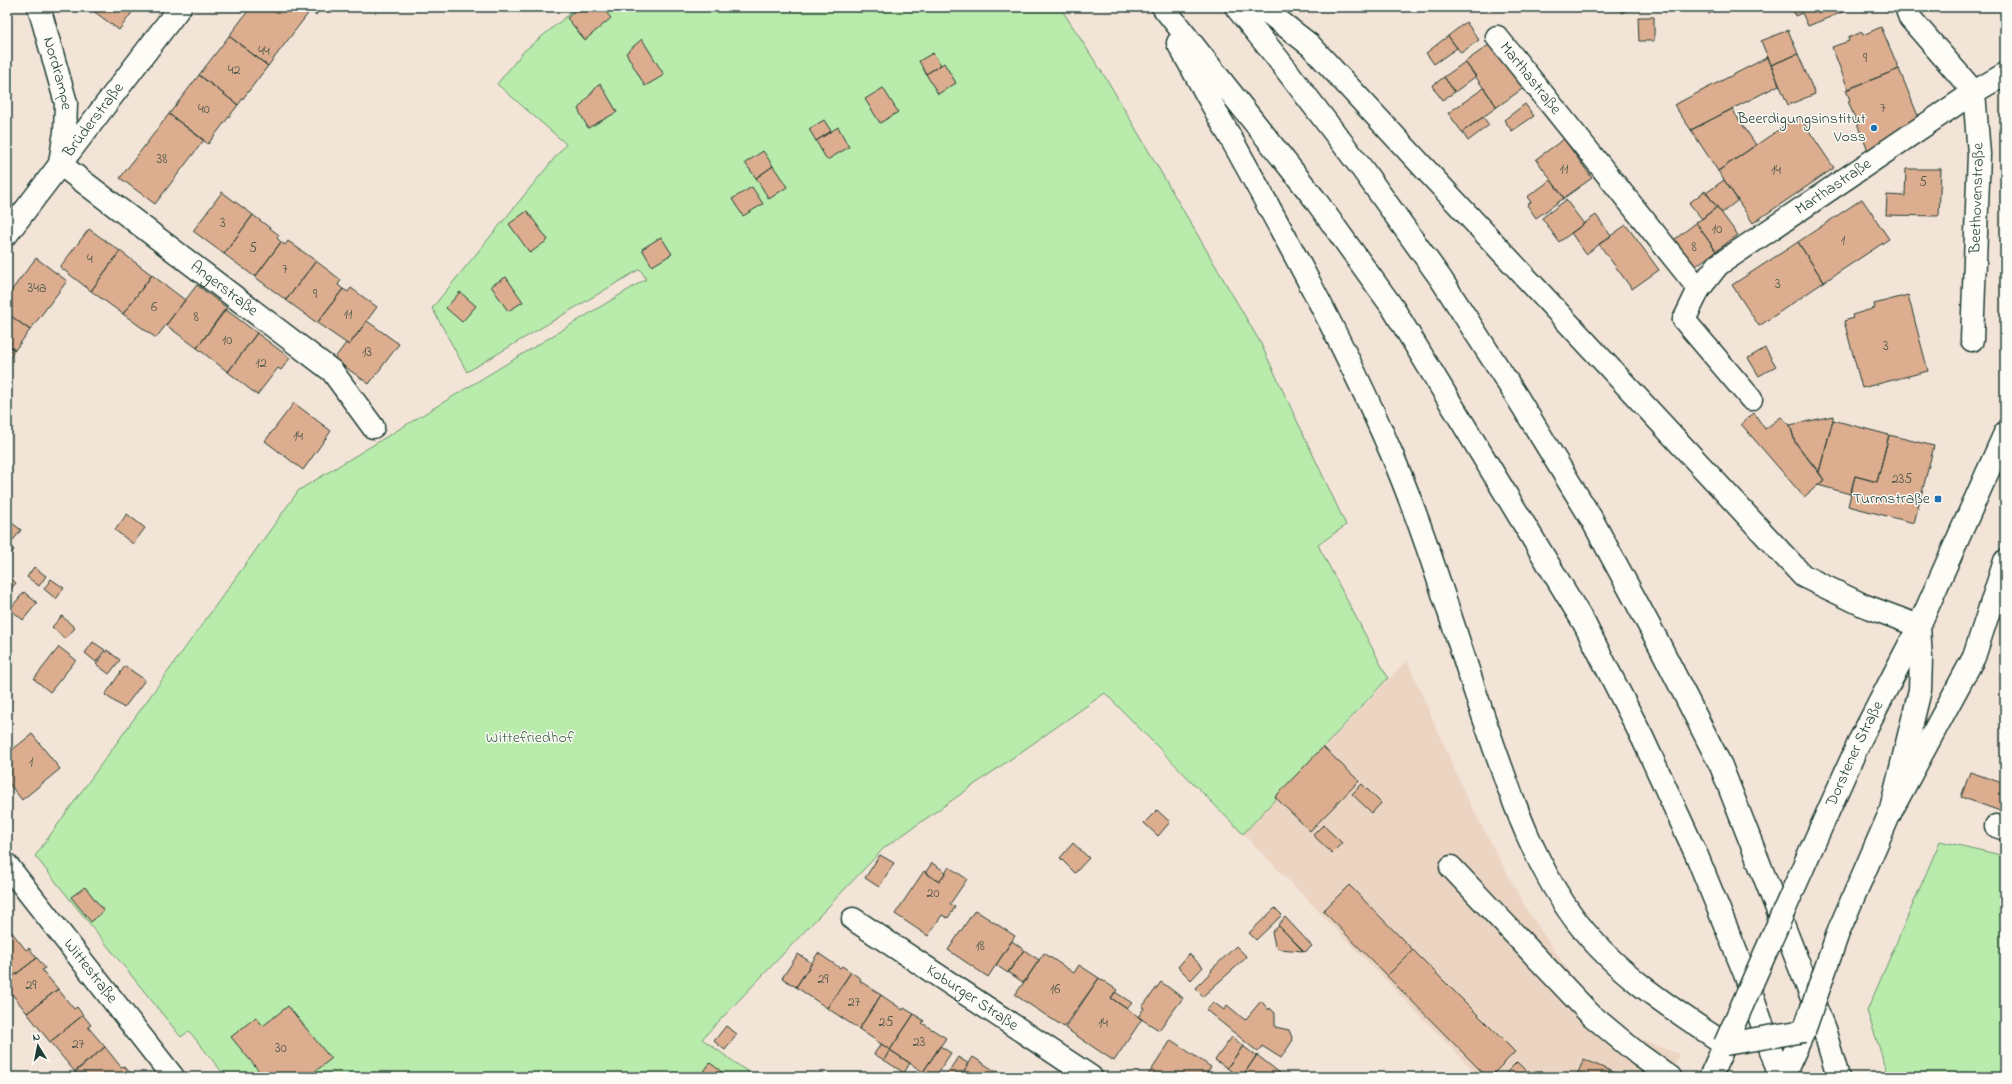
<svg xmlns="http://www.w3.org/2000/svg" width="2012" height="1084" font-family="'Indie Flower',sans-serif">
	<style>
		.built { fill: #ecd4c2 }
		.green { fill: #b9ebac; stroke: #6c9470 }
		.building { fill: #ddad8f; stroke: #1f3d34 }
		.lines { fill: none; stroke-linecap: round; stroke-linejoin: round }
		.minor-casing { stroke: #1f3d34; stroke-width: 25 }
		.major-casing { stroke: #1f3d34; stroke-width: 25 }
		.highway-casing { stroke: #1f3d34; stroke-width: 25 }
		.minor { stroke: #fdfcf7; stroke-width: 22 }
		.major { stroke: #fdfcf7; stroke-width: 22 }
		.highway { stroke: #fdfcf7; stroke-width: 22 }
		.major-bridge-casing { stroke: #1f3d34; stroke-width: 25; stroke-linecap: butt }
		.highway-bridge-casing { stroke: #1f3d34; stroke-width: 25; stroke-linecap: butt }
		.major-bridge { stroke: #fdfcf7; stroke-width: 22 }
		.highway-bridge { stroke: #fdfcf7; stroke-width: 22 }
		.poi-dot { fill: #1f6fb2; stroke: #fdfcf7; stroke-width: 1.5 }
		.labels { text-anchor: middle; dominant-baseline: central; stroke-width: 3; stroke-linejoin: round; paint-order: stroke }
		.number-label { font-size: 14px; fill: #4e594b }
		.street-label { font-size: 16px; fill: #1f3d34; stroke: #fdfcf7 }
		.poi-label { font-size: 16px; fill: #1f3d34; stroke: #fdfcf7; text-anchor: end }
		.park-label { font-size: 16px; fill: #3e604c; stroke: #fdfcf7 }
	</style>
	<rect width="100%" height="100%" fill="#f3e4d8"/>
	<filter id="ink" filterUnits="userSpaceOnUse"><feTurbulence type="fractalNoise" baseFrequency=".025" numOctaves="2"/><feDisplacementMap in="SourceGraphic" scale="8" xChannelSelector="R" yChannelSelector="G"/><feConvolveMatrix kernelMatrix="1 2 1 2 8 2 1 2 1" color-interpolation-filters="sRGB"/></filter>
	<g filter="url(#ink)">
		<path class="built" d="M1407,660L1466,796L1527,910L1589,1001L1630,1035L1679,1054L1669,1077H1480L1243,834Z"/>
		<path class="green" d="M578,7H1060L1109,83L1260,342L1346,525L1318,545L1388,678L1243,834L1105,693L884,848L702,1039L755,1077H226L189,1031L181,1037L35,856L299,490L646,279L640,269L467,372L432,308L566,144L497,84L524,51Z
			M1940,841L2005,856V1077H1889L1867,1011Z"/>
		<path class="building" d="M88,7H136L119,30Z
			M251,7H305L310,11L268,66L229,36Z
			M305,7H322L316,15Z
			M581,7H602L611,18L585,40L567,18Z
			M1617,7H1631L1622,13Z
			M1705,7H1721L1709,14Z
			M1792,7H1855L1808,26L1802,13L1795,16Z
			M1638,17H1654V41H1639Z
			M1466,22L1479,40L1461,53L1448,36Z
			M1881,27L1899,69L1848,89L1832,47L1849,41L1848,38L1862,32L1863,35Z
			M1788,30L1798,54L1771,65L1761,41Z
			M229,36L268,66L238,105L199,75Z
			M1448,36L1457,48L1434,64L1426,53Z
			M642,39L664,75L645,86L626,53Z
			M1493,42L1525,87L1497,107L1465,62Z
			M933,53L941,65L926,74L919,61Z
			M1798,54L1815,94L1788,105L1771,65Z
			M1768,57L1779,85L1691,130L1674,105Z
			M1465,62L1476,76L1455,92L1444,77Z
			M944,63L956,83L938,94L926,74Z
			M1899,69L1918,116L1868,151L1848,101L1850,100L1846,90Z
			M199,75L238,105L208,144L169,114Z
			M1444,77L1455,92L1442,100L1432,86Z
			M600,83L617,112L588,128L578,109Z
			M883,88L898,112L880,123L865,99Z
			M1484,88L1497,107L1462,132L1448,113Z
			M1525,104L1534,116L1512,131L1504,120Z
			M1732,109L1756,145L1718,171L1691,130Z
			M169,114L204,140L155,204L120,178Z
			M1799,116L1834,168L1753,223L1718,171Z
			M1483,117L1489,125L1468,141L1462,132Z
			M824,120L831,131L816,141L809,129Z
			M838,127L849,147L827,160L816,141Z
			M1564,139L1592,178L1564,198L1536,159Z
			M763,151L773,166L756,178L745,163Z
			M773,166L787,187L769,199L756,178Z
			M1906,169H1941L1939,216L1886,215L1887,195L1905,196Z
			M1551,180L1564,198L1536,218L1527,205L1531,202L1527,197Z
			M1724,180L1738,200L1722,213L1706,193Z
			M752,187L763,204L743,216L732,199Z
			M1705,191L1717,207L1702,219L1689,203Z
			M222,192L253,215L224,254L193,231Z
			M1862,199L1889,239L1824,282L1798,242Z
			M1566,200L1584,224L1559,242L1542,218Z
			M1717,207L1738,235L1716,251L1696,223Z
			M527,211L548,240L530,253L509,224Z
			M253,215L279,235L277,238L281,242L255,277L224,254Z
			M1596,215L1611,236L1586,254L1571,233Z
			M1696,223L1716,251L1692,269L1671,242Z
			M1626,225L1659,270L1632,289L1599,244Z
			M89,229L120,251L91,291L60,267Z
			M661,237L672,254L652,266L642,249Z
			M288,241L316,261L286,300L255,277L281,242L285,245Z
			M1798,242L1824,282L1759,326L1732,285Z
			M120,251L152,275L123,314L91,291Z
			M36,258L67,281L30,330L7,313V296Z
			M316,261L341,280L338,285L343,289L317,323L286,300Z
			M152,275L185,300L156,338L123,314Z
			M506,277L523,302L508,311L491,286Z
			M197,285L227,308L197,348L166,325Z
			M351,288L377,307L349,345L317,323L343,289L348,292Z
			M460,292L476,306L462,322L446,308Z
			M1908,295L1928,371L1862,388L1844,321L1853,318L1852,315L1875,308L1874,304Z
			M225,309L257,333L228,372L197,348Z
			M7,313L30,330L15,350L7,345Z
			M367,321L399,344L369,384L334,359L346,343L349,345Z
			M257,333L290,358L281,370L278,368L257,395L228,372Z
			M7,345L15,350L7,360Z
			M1765,348L1776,366L1759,376L1748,358Z
			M294,403L331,431L303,470L265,441Z
			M1754,413L1765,429L1781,417L1790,425L1795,442L1824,480L1804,497L1741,424Z
			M1833,416V420L1819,472L1795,442L1790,425Z
			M1833,420L1889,435L1877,482L1855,476L1850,494L1818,485L1824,480L1819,472Z
			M1889,435L1934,446L1914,523L1848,506L1855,476L1877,482Z
			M127,514L145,528L133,544L115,530Z
			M7,519L21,530L11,543L7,540Z
			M7,544L14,550L7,559Z
			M34,567L46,576L39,586L27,577Z
			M7,576L16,583L9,591L7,590Z
			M51,579L64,588L56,599L44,589Z
			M24,592L37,603L23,620L10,609Z
			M62,616L75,628L65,639L52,627Z
			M93,642L105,650L96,662L85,653Z
			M59,647L76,660L50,692L34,679Z
			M107,650L120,660L109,674L96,664Z
			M125,666L145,680L124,708L105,695Z
			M32,734L60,769L22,800L7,781V754Z
			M1323,747L1359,781L1310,831L1275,797Z
			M1970,772L2005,784V806L2003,812L1961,797Z
			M1362,784L1381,803L1372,813L1352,794Z
			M1157,810L1170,822L1158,836L1144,823Z
			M1323,825L1342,843L1332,853L1313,835Z
			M1073,843L1089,858L1075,873L1060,858Z
			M880,855L894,863L879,887L865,878Z
			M932,863L946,872L939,882L925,873Z
			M949,867L967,879L950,904L955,907L948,918L942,915L928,936L895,914L924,871L939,882Z
			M1349,885L1413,950L1387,976L1323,911Z
			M85,887L104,911L91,922L71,897Z
			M1275,908L1282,915L1256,940L1249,933Z
			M975,910L1015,936L988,977L948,950Z
			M1285,917L1312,946L1305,952L1278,925Z
			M1279,926L1303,951L1279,949L1275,945L1272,932Z
			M10,930L26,950L29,948L37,958L7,981V932Z
			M1012,941L1024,950L1008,973L996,965Z
			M1236,946L1247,957L1203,996L1195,988L1212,971L1211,970Z
			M1024,950L1039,960L1024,983L1008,972Z
			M1413,950L1515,1052L1490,1077H1487L1387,976Z
			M818,953L840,968L842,966L851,972L827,1008L796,987Z
			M1044,953L1074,973L1079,965L1099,978L1064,1027L1015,995Z
			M798,954L812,963L796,987L782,978Z
			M1189,954L1203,967L1191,980L1178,967Z
			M37,958L45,968L42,970L58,989L27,1013L7,988V981Z
			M851,972L861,979L860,981L881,995L859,1029L827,1008Z
			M1099,978L1117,990L1111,998L1142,1019L1114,1061L1065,1028Z
			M1161,982L1183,998L1159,1030L1138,1017L1144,1008L1142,1007Z
			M58,989L74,1009L77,1007L83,1015L50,1042L27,1013Z
			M1115,992L1132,1003L1127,1009L1111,998Z
			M881,995L903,1010L904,1008L914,1014L890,1050L859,1029Z
			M1261,1001L1269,1010L1270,1008L1275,1013V1027L1289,1030L1293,1040L1281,1058L1262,1046L1258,1052L1206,1010L1213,1002L1224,1010L1227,1005L1245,1020Z
			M288,1006L331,1059L308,1077H264L231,1037L256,1017L263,1026Z
			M914,1014L924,1021L922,1023L946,1038L923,1072L890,1050Z
			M83,1015L91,1025L88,1027L105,1047L75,1072L50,1042Z
			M726,1026L737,1034L725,1050L714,1041Z
			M1232,1037L1243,1046L1227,1068L1215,1060Z
			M1171,1040L1211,1067L1204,1077H1147Z
			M881,1044L890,1050L884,1060L874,1054Z
			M940,1046L951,1053L935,1077H931L923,1072Z
			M1243,1046L1256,1056L1242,1077H1239L1227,1068Z
			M105,1047L121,1067L124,1066L131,1074L128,1077H79L74,1072Z
			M890,1050L910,1063L904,1073L884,1060Z
			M1257,1055L1285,1077H1242Z
			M958,1057L969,1064L960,1077H945Z
			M973,1057L995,1071L996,1070L1005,1076L960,1077Z
			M1584,1059L1619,1075L1618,1077H1576Z
			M1517,1062L1532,1077H1502Z
			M710,1063L726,1075L725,1077H700Z"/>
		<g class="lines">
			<defs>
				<g id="minor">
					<path id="s1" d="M39,7L66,103L65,132L60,163"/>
					<path id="s2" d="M1497,37L1699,289"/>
					<path id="s3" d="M60,164L332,371L373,427"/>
					<path id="s4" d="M7,234L180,7"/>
					<path id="s5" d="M1972,340L1979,154L1974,92L2005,74"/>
					<path id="s6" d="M1751,399L1684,320L1699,289L1718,265L1974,92L1910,18L1906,7"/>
					<path d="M1996,826L2005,829"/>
					<path id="s7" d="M7,865L173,1077"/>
					<path d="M1451,867L1590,1014L1638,1054L1670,1077"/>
					<path id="s8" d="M853,919L1091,1077"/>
				</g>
				<g id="major">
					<path id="s9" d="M1809,854L1861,738L1919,626L2005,433"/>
					<path d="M1839,930L1890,813L1974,657L2005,561"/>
					<path d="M1710,1077L1725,1044"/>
					<path d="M1783,1077L1804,1031"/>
				</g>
				<path id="highway" d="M1163,7L1314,198L1393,308L1584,623L1643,739L1697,856L1745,974L1780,1077
					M1236,7L1278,59L1363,170L1441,279L1517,397L1591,518L1658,642L1721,766L1824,1029L1838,1077
					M1261,7L1310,45L1803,576L1863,605L1919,626L1921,659L1920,690L1890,813
					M1178,43C1253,179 1332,314 1393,457C1430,545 1456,637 1487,727C1511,795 1533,864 1577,922C1616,973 1672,1009 1725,1044"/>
			</defs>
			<use href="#minor" class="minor-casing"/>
			<use href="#major" class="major-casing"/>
			<use href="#highway" class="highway-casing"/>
			<use href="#minor" class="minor"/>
			<use href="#major" class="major"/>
			<use href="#highway" class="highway"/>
			<defs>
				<path id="major-bridge" d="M1804,1031L1839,930
					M1725,1044L1809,854"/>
				<path id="highway-bridge" d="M1725,1044L1804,1031"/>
			</defs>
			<use href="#major-bridge" class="major-bridge-casing"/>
			<use href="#highway-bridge" class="highway-bridge-casing"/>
			<use href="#major-bridge" class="major-bridge"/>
			<use href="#highway-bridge" class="highway-bridge"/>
		</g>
	</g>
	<g class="poi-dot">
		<circle cx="1874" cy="128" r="4"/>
		<rect x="1934" y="495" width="8" height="8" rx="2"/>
	</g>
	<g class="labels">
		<g class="number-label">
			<text x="264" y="51">44</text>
			<text x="1865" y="58">9</text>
			<text x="234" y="70">42</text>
			<text x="1883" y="108">7</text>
			<text x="204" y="109">40</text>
			<text x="162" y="159">38</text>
			<text x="1564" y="169">11</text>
			<text x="1776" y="170">14</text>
			<text x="1923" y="182">5</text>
			<text x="223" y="223">3</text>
			<text x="1717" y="229">10</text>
			<text x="1843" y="240">1</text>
			<text x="1694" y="247">8</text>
			<text x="253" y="248">5</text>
			<text x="90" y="259">4</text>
			<text x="285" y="269">7</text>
			<text x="1778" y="284">3</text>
			<text x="37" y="288">34a</text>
			<text x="315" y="294">9</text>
			<text x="154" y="307">6</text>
			<text x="348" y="314">11</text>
			<text x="196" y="317">8</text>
			<text x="227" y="340">10</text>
			<text x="1886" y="346">3</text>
			<text x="367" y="352">13</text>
			<text x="261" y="363">12</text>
			<text x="298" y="436">14</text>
			<text x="1902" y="479">235</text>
			<text x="31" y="762">1</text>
			<text x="933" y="893">20</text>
			<text x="980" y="946">18</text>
			<text x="823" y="979">29</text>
			<text x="31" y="985">29</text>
			<text x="1055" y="989">16</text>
			<text x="854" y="1002">27</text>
			<text x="886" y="1022">25</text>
			<text x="1103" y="1023">14</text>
			<text x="919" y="1042">23</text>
			<text x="78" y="1044">27</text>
			<text x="281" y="1048">30</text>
		</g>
		<g class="street-label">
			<text stroke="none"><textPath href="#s1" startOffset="69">Nordrampe</textPath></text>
			<text stroke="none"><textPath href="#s2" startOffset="53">Marthastraße</textPath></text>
			<text stroke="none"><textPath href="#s4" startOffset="143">Brüderstraße</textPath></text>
			<text stroke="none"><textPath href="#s6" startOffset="308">Marthastraße</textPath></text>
			<text stroke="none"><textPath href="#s5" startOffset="142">Beethovenstraße</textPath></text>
			<text stroke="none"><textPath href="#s3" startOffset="206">Angerstraße</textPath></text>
			<text stroke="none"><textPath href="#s9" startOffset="110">Dorstener Straße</textPath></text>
			<text stroke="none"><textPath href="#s7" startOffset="135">Wittestraße</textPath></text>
			<text stroke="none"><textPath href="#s8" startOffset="143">Koburger Straße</textPath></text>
		</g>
		<g class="poi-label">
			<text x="1866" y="119">Beerdigungsinstitut<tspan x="1866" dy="18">Voss</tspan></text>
			<text x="1930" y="499">Turmstraße</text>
		</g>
		<g class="park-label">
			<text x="530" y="738">Wittefriedhof</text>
		</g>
	</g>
	<rect width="2012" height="1084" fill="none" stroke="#fdfcf7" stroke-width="24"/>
	<rect x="12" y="12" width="1988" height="1060" fill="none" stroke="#1f3d34" stroke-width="1.5" filter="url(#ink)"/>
	<g transform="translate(38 1046) rotate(350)" stroke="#fdfcf7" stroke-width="3" paint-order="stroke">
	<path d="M0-3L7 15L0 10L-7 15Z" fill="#1f3d34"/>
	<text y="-6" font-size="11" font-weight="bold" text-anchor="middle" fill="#1f3d34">N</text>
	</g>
</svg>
